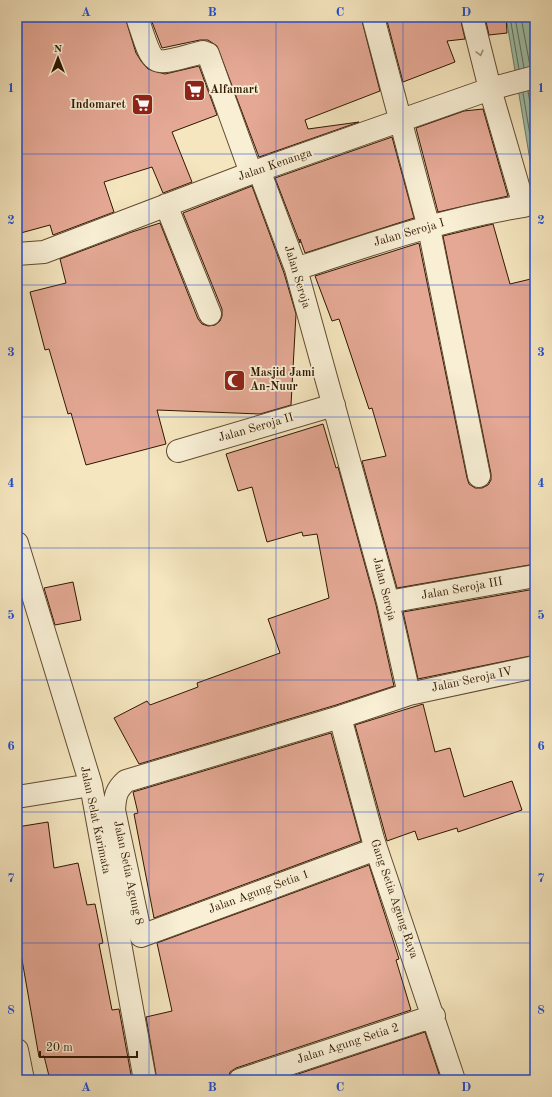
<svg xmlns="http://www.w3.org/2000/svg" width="552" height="1097" font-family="'Old Standard TT',serif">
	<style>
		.water { fill: #9dc0ac; stroke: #717c68 }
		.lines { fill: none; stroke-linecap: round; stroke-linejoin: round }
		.shore { stroke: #666c56; stroke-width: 1 }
		.building { fill: #e4a894; stroke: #301701 }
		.street-casing { stroke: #614b30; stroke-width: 24 }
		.street { stroke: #f8efd5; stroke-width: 22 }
		.oneway { stroke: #9e8e76 }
		.grid { fill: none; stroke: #1d4ed8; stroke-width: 1; stroke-opacity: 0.55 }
		.labels { text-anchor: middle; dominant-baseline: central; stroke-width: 3.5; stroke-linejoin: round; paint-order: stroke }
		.poi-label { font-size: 12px; font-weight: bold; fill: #301701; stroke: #f8efd5; text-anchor: start }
		.street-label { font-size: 12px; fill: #301701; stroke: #f8efd5 }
		.neatline { fill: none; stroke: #1d4ed8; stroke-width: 1.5 }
		.grid-label { font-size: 13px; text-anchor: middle; font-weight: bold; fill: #1d4ed8 }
	</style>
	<rect width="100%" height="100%" fill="#f5e6bf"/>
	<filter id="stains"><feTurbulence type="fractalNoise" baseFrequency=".005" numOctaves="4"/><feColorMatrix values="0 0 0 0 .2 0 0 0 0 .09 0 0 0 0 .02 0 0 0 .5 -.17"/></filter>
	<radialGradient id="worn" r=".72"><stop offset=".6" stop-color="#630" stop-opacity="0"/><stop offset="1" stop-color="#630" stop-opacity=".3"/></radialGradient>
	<path class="water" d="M506,17H535V190Z"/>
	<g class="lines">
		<path class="shore" d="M510,17L519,69
			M515,17L524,68
			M521,17L530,66
			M528,91L535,133
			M523,93L535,165"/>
	</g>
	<path class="building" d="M17,17H125L136,53L141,61L148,69L165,74L199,66L217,115L172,132L192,182L163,193L152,167L104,182L114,212L53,235L50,225L17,234Z
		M150,17H361L380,91L305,120L308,129L359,122L259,157L217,46L208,40H200L162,48Z
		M386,17H460L465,39L447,41L455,62L403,82Z
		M485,17H506L507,33L489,35Z
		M483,109L508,196L438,212L416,128L464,111Z
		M392,137L414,218L305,253L300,239V243L275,178Z
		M252,186L284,273L296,314L291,405L260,414L157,410L166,444L86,465L71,413L68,414L49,349L45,350L30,292L66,283L60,259L132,232L160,223L198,319L202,324L208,326L215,325L220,321L222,316V309L183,213Z
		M493,224L510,284L535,278V564L397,588L362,461L386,456L372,408L369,409L339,319L332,321L315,276L419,243L467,478L469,484L475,488H482L488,485L491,480V474L443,236Z
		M323,424L336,468L338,467L376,605L394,686L336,705L139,764L114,718L147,701L150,705L198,687L197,683L280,653L268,619L329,598L317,534L303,536L302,532L267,542L252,487L238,491L226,454Z
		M73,582L81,620L55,625L44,588Z
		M535,589V655L418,679L403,612Z
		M423,704L435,752L450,748L464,797L512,781L522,810L458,832L457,828L418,840L415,831L387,841L355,725Z
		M331,733L361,841L154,918L134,814L138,813L133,792Z
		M48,822L54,868L78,863L87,905L95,904L103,943L99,944L112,1010L119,1009L132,1080H50L44,1056L39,1057L17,931V827Z
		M369,865L399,959L396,960L411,1010L236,1068L230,1072L228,1080H157L146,1017L172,1011L157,943Z
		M425,1032L441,1080H280Z"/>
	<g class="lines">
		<defs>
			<path id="street" d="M137,17C155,71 149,66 203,52L208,54L251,173
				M373,17L429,228L479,476
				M259,170L296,269L388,602L409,694L340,717L126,781C116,790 115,796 114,810L141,936L376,849
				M166,205L210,314
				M17,254L44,252L251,173L490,89L535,77
				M296,269C371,244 446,218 524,206L490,89L472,17
				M178,451L334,405
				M17,543L91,785L145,1080
				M388,602L535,576
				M409,694L535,667
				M340,717L373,839L454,1080
				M17,797L91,785
				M17,1050L23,1080
				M240,1080L434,1016"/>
		</defs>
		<use href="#street" class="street-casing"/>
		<use href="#street" class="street"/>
	</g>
	<defs><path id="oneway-chevron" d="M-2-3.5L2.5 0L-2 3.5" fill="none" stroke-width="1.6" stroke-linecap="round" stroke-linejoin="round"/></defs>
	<use class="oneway" href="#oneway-chevron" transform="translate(480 53) rotate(76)"/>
	<path class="grid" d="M149,17V1080M276,17V1080M403,17V1080M17,154H535M17,285H535M17,417H535M17,548H535M17,680H535M17,812H535M17,943H535"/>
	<defs>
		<symbol id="supermarket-square" viewBox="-11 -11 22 22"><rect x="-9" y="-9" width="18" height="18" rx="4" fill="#8f2418" stroke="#f8efd5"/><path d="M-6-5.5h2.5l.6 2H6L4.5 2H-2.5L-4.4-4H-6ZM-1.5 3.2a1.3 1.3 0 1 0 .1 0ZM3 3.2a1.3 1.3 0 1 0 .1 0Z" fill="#fff"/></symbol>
		<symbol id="mosque-square" viewBox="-11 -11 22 22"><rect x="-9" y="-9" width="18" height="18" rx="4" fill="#8f2418" stroke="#f8efd5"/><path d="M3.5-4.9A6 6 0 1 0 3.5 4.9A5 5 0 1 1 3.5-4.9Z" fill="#fff"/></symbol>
	</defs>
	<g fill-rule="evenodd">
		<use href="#supermarket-square" x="182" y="78" width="25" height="25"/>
		<use href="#supermarket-square" x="130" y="92" width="25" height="25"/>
		<use href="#mosque-square" x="222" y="368" width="25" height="25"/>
	</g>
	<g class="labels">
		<g class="poi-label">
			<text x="210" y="90">Alfamart</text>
			<text x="126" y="105" text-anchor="end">Indomaret</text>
			<text x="250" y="373">Masjid Jami<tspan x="250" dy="14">An-Nuur</tspan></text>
		</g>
		<g class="street-label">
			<text transform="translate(275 165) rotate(-19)">Jalan Kenanga</text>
			<text transform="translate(409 233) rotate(-16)">Jalan Seroja I</text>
			<text transform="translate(297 277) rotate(73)">Jalan Seroja</text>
			<text transform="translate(256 428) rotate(-16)">Jalan Seroja II</text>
			<text transform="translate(384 589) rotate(76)">Jalan Seroja</text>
			<text transform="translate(462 589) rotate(-10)">Jalan Seroja III</text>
			<text transform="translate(472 680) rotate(-12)">Jalan Seroja IV</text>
			<text transform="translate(95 820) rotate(78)">Jalan Selat Karimata</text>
			<text transform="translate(128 873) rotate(78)">Jalan Setia Agung 8</text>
			<text transform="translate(259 892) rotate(-20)">Jalan Agung Setia 1</text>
			<text transform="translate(394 899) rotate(71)">Gang Setia Agung Raya</text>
			<text transform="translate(348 1044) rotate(-18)">Jalan Agung Setia 2</text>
		</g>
	</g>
	<rect width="552" height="1097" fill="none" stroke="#f5e6bf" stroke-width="44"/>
	<g transform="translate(58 58)" stroke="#f8efd5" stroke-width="3" paint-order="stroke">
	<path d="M0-3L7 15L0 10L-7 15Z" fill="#301701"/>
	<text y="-6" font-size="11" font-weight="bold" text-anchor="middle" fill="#301701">N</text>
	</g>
	<path d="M40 1051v6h97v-6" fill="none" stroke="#301701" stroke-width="2"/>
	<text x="46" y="1051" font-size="12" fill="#301701" stroke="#f8efd5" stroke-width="3" paint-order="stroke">20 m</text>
	<rect x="22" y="22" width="508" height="1053" class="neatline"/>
	<g class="grid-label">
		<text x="86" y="16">A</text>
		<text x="212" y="16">B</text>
		<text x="340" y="16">C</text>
		<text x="466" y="16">D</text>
		<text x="11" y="92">1</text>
		<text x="541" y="92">1</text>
		<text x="11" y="224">2</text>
		<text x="541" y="224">2</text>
		<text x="11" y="356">3</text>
		<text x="541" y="356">3</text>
		<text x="11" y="487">4</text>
		<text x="541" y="487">4</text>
		<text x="11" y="619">5</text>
		<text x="541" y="619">5</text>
		<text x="11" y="750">6</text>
		<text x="541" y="750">6</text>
		<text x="11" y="882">7</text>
		<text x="541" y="882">7</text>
		<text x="11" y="1014">8</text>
		<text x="541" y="1014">8</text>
		<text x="86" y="1091">A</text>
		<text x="212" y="1091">B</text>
		<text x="340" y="1091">C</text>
		<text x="466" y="1091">D</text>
	</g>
	<rect width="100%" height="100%" filter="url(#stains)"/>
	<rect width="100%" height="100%" fill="url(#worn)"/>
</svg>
